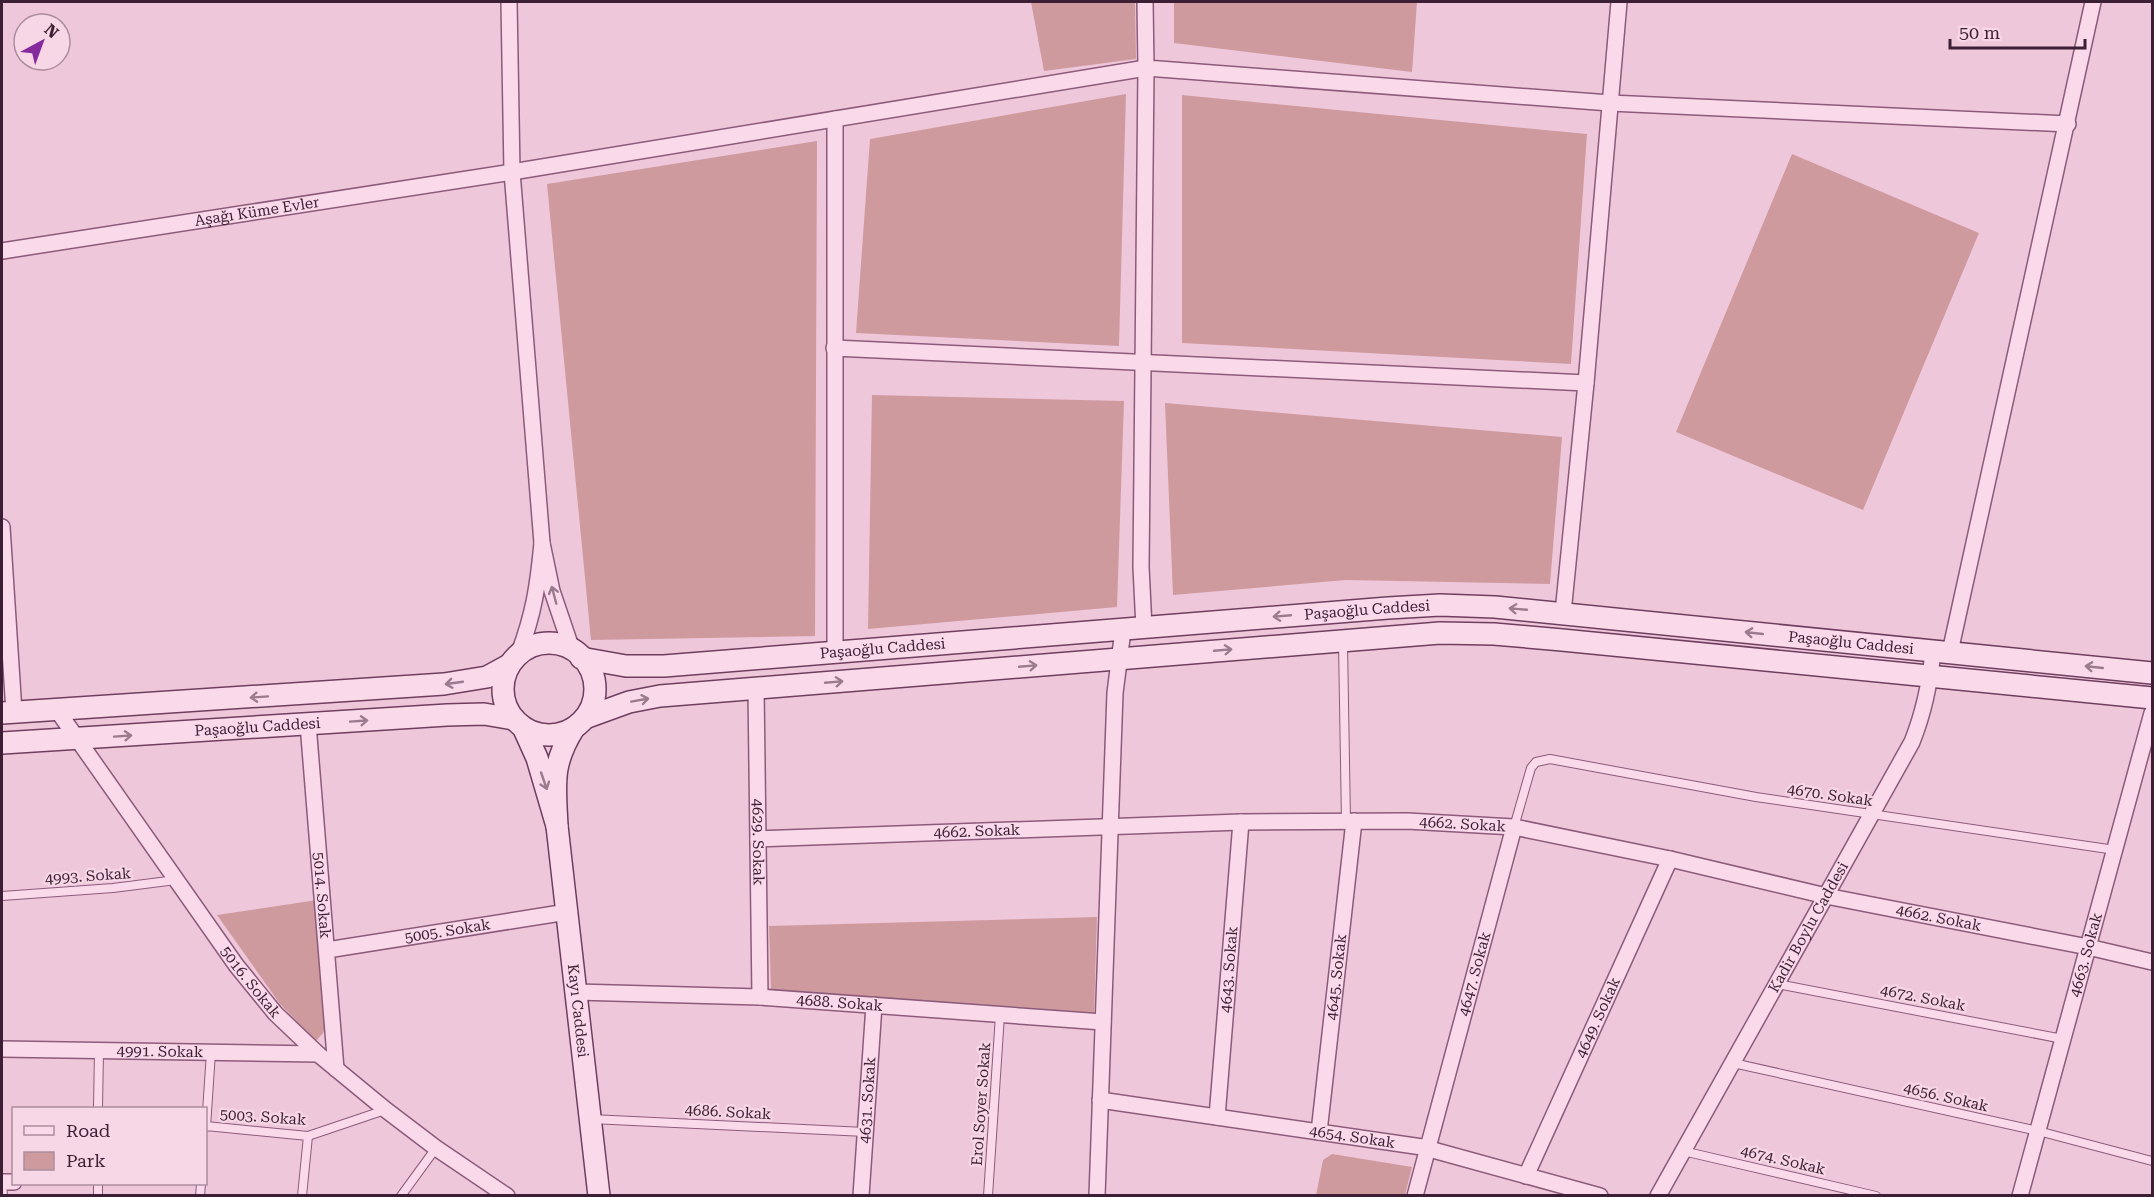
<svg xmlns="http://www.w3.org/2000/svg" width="2154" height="1197" font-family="'Roboto Serif',serif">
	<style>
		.green { fill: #ce9a9e }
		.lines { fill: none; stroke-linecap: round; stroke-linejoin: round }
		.lane-casing { stroke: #8c5b7b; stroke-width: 10 }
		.street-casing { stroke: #8c5b7b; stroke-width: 18 }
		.secondary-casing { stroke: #6e3e5f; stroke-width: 24 }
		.lane { stroke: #fadaea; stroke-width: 8 }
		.street { stroke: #fadaea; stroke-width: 15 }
		.secondary { stroke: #fadaea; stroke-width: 21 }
		.oneway { stroke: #9b7c8f }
		.labels { text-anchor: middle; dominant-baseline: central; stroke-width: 4.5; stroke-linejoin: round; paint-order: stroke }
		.street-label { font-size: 15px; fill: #3c1f34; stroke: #f7d6e6 }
	</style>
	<rect width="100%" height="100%" fill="#efc7db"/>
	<path class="green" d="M1031,2H1135L1136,59L1044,71Z
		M1174,2H1417L1412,72L1174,43Z
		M1126,94L1119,346L856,333L870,139Z
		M1182,95L1587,134L1571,364L1182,343Z
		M817,141L815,636L591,640L547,184Z
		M1792,154L1979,233L1863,510L1676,432Z
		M872,395L1124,401L1117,607L868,629Z
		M1165,403L1562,437L1550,584L1346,580L1173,595Z
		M317,900L330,1017L323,1033L316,1041L280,1004L217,915Z
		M1097,917L1094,1014L771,989L769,926Z
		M1332,1154L1412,1167L1405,1195H1316L1323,1160Z"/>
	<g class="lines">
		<defs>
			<path id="lane" d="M1343,643L1346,822
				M1514,827L1531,768L1536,762L1550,759L1756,797L2115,850
				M2,896L113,888L176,880
				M1777,984L2063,1039
				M1733,1063L2038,1131L2152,1161
				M98,1108L99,1051
				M591,1119L865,1132
				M206,1126L308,1136L385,1110
				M206,1127L211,1052
				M1683,1151L1876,1196
				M2,1182L3,1196
				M98,1196V1184
				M200,1196L201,1184
				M302,1196L308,1136
				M401,1196L436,1148
				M988,1196L1000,1015"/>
			<g id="street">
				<path d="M509,2L512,172L542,543"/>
				<path d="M1145,2L1146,68L1610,103L2068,124"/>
				<path id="s1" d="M2,251L512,172L1146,68L1141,567L1144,628"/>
				<path d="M834,348L1586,383"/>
				<path d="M2,527L14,712"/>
				<path d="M1563,613L1586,383L1619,2"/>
				<path d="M1950,652L2093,2"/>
				<path d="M519,653C534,613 538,585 542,543L552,591L572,650"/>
				<path d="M835,653V119"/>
				<path id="s2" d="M756,688L760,997"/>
				<path id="s3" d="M57,710L236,965L275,1013L318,1054L386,1110L436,1148L507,1196"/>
				<path id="s4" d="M308,724L336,1069"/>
				<path id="s5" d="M758,839L1241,822L1407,821L1514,827L1670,859L1826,896L2088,947L2152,962"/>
				<path id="s6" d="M327,950L567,912"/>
				<path id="s7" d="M576,992L760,997L1103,1022"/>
				<path id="s8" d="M2,1049L318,1054"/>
				<path id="s9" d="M1100,1100L1422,1147L1600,1196"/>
				<path id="s10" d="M1217,1117L1241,822"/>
				<path id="s11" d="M1319,1132L1354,821"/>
				<path id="s12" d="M1526,1176L1670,859"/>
				<path d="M2,1182H14"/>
				<path id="s13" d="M861,1196L874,1005"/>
				<path d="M1097,1196L1115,693L1123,630"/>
				<path id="s14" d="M1415,1196L1514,827"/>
				<path id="s15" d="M1658,1196L1912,742C1924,712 1930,683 1933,651"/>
				<path id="s16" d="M2020,1196L2152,713"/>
			</g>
			<g id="secondary">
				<circle cx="549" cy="689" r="46"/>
				<path id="s17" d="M581,658L626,666H664L1388,608L1440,605L1495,607L2152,673"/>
				<path d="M2,713L444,684L487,677L509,665"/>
				<path d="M585,718L629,702L660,696L1440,633L1494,634L1562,640L2152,698"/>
				<path d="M523,727L537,758L557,826C555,783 551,765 574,728"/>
				<path id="s18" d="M2,743L447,715L484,714L514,719"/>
				<path id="s19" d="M557,826L599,1196"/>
			</g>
		</defs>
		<use href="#lane" class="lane-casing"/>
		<use href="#street" class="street-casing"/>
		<use href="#secondary" class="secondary-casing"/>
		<use href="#lane" class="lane"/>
		<use href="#street" class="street"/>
		<use href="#secondary" class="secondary"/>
	</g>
	<defs><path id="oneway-shaft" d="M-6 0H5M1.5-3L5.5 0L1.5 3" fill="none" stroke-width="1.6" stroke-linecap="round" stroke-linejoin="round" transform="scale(1.5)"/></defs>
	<g class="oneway">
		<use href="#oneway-shaft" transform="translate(554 595) rotate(-105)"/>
		<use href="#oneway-shaft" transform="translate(1518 609) rotate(-175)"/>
		<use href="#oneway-shaft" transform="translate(1282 616) rotate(175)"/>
		<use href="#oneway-shaft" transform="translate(1754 633) rotate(-174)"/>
		<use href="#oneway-shaft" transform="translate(1223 650) rotate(-5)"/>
		<use href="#oneway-shaft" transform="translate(1028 666) rotate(-5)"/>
		<use href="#oneway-shaft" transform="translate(2094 667) rotate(-174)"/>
		<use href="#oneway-shaft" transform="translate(834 682) rotate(-5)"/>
		<use href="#oneway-shaft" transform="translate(454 683) rotate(172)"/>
		<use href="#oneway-shaft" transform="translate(259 697) rotate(176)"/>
		<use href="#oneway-shaft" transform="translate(640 700) rotate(-10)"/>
		<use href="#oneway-shaft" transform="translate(359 721) rotate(-4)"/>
		<use href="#oneway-shaft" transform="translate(123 736) rotate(-4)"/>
		<use href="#oneway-shaft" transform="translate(544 781) rotate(71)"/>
	</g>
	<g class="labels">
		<g class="street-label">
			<text stroke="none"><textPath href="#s1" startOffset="258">Aşağı Küme Evler</textPath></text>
			<text stroke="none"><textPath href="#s17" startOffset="789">Paşaoğlu Caddesi</textPath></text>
			<text stroke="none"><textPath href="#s17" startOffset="1275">Paşaoğlu Caddesi</textPath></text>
			<text stroke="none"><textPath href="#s17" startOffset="303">Paşaoğlu Caddesi</textPath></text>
			<text stroke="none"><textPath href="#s18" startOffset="256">Paşaoğlu Caddesi</textPath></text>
			<text transform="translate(1830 795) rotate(8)">4670. Sokak</text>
			<text stroke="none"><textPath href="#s5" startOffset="705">4662. Sokak</textPath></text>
			<text stroke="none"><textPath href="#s5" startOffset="219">4662. Sokak</textPath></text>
			<text stroke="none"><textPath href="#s2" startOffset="154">4629. Sokak</textPath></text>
			<text transform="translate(88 876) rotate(-4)">4993. Sokak</text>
			<text stroke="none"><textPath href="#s4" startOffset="172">5014. Sokak</textPath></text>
			<text stroke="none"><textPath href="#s5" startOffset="1191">4662. Sokak</textPath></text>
			<text stroke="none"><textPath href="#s15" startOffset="308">Kadir Boylu Caddesi</textPath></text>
			<text stroke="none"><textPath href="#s6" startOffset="122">5005. Sokak</textPath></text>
			<text stroke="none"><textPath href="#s16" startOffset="250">4663. Sokak</textPath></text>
			<text stroke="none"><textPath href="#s10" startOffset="148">4643. Sokak</textPath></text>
			<text stroke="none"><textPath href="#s14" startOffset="230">4647. Sokak</textPath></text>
			<text stroke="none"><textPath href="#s11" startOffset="156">4645. Sokak</textPath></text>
			<text stroke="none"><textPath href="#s3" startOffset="334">5016. Sokak</textPath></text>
			<text transform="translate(1923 998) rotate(11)">4672. Sokak</text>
			<text stroke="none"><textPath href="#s7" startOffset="264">4688. Sokak</textPath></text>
			<text stroke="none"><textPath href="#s19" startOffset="186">Kayı Caddesi</textPath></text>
			<text stroke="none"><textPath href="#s12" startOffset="174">4649. Sokak</textPath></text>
			<text stroke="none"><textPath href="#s8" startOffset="158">4991. Sokak</textPath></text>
			<text transform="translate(1946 1097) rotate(13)">4656. Sokak</text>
			<text stroke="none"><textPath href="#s13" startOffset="96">4631. Sokak</textPath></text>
			<text transform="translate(981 1104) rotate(-86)">Erol Soyer Sokak</text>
			<text transform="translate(728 1112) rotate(3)">4686. Sokak</text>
			<text transform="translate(263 1117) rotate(4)">5003. Sokak</text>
			<text stroke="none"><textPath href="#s9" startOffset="255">4654. Sokak</textPath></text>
			<text transform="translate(1783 1160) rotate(13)">4674. Sokak</text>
		</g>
	</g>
	<rect width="2154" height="1197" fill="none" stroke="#3c1f34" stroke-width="6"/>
	<rect x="12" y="1107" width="195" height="78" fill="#f7d6e6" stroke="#ac8d9f" stroke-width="1.5"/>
	<rect x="24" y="1126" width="30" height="9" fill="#fadaea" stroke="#ac8d9f" stroke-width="1.5"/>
	<text x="66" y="1137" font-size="18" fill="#3c1f34">Road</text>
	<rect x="24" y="1152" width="30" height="18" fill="#ce9a9e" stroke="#ac8d9f" stroke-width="1.5"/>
	<text x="66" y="1167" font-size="18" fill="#3c1f34">Park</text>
	<g transform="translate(42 42) rotate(41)"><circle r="28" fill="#f7d6e6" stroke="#ac8d9f" stroke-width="1.5"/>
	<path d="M0-4.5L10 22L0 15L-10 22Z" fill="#852a9c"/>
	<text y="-9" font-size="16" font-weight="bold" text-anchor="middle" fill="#3c1f34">N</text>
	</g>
	<path d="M1950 39v9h135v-9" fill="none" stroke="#3c1f34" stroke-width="3"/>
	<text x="1959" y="39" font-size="18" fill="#3c1f34" stroke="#f7d6e6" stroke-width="4.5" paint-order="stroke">50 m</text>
</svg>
